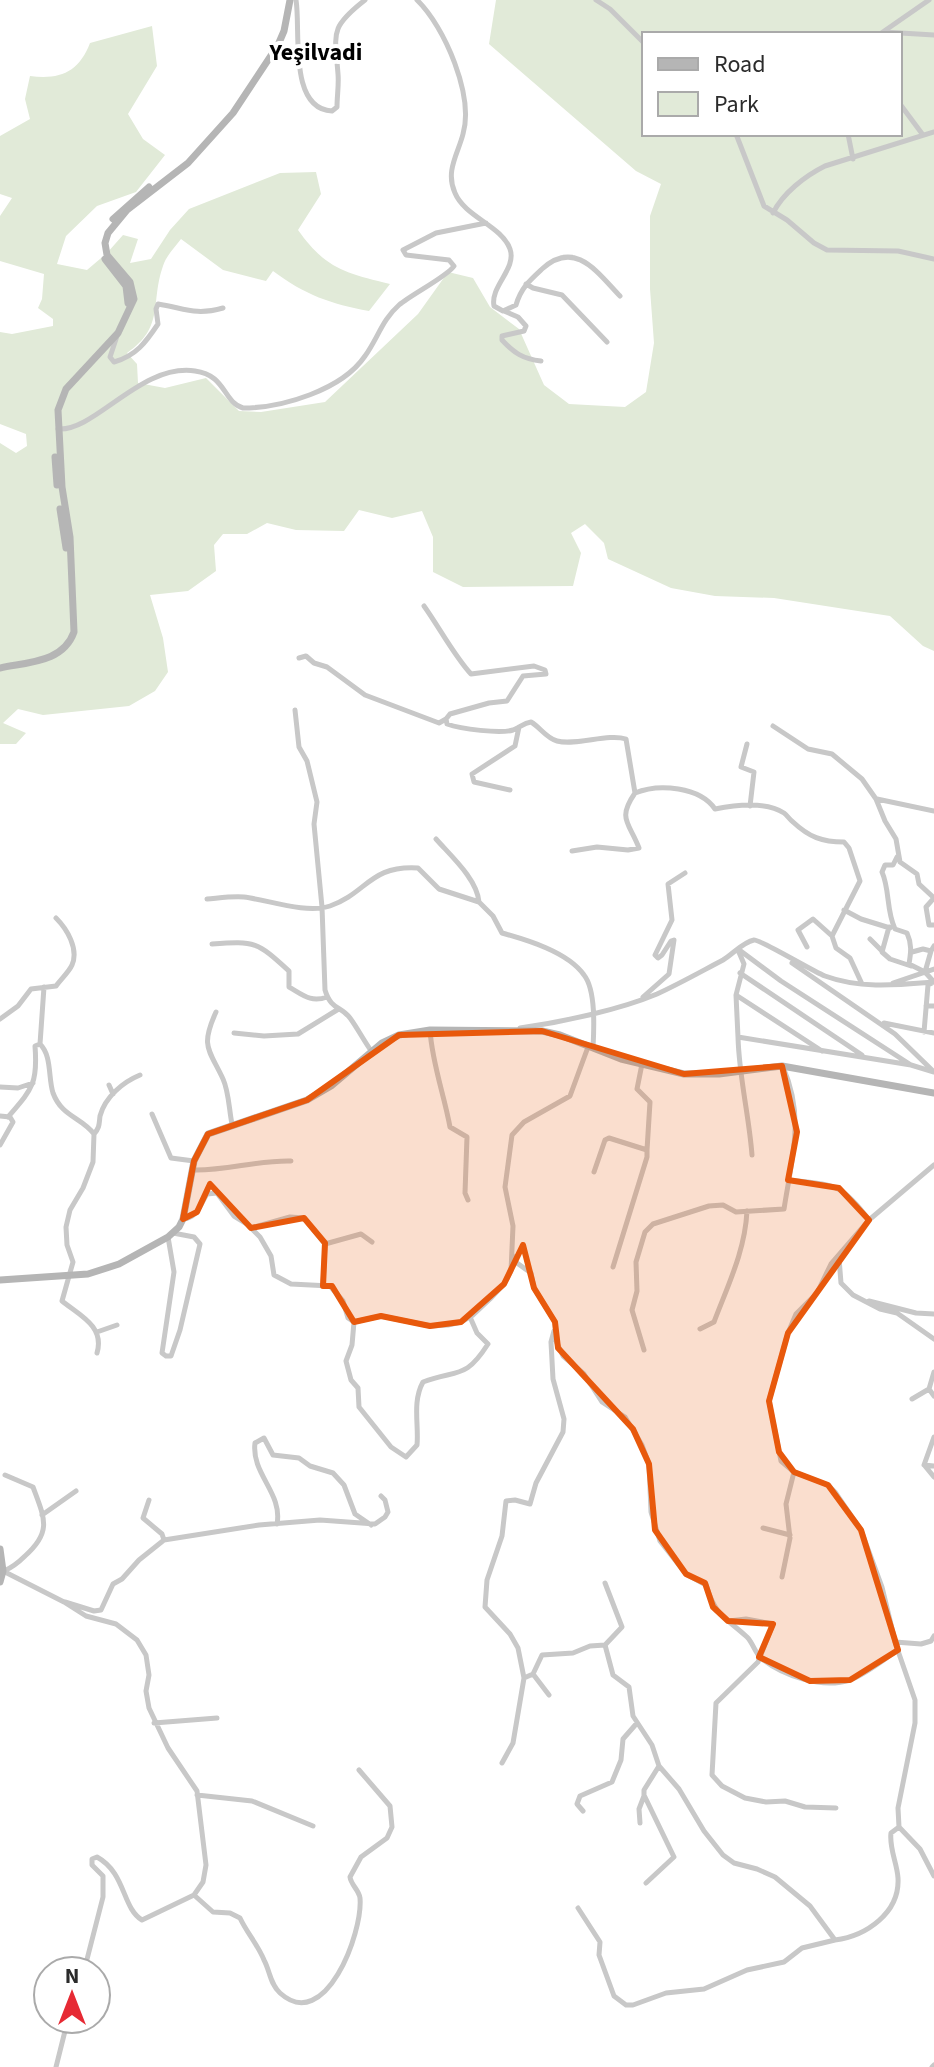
<svg xmlns="http://www.w3.org/2000/svg" width="934" height="2067" font-family="'Source Sans 3',sans-serif">
	<style>
		.green { fill: #e1ead8; fill-rule: evenodd }
		.lines { fill: none; stroke-linecap: round; stroke-linejoin: round }
		.street { stroke: #c8c8c8; stroke-width: 5 }
		.secondary { stroke: #b5b5b5; stroke-width: 7 }
		.marked { fill: #e8590c; fill-opacity: 0.2; stroke: #e8590c; stroke-width: 6; stroke-linejoin: round }
		.labels { text-anchor: middle; dominant-baseline: central; stroke-width: 8; stroke-linejoin: round; paint-order: stroke }
		.neighbourhood-label { font-size: 24px; font-weight: bold; fill: #000; stroke: #fff }
	</style>
	<rect width="100%" height="100%" fill="#fff"/>
	<path class="green" d="M496,0H934V651L923,646L890,616L774,598L715,596L671,588L608,559L604,543L585,524L571,533L581,553L573,586L463,587L433,572V537L422,511L392,518L359,510L344,531L296,530L267,523L247,534H223L214,545L216,571L188,591L150,595L163,638L168,672L155,691L129,706L43,715L18,709L3,723L26,733L16,744H0V443L16,453L27,446L26,434L0,424V332L12,334L53,326V319L38,308L42,299L44,274L0,261V216L12,198L0,194V136L30,119L25,99L30,76C60,80 79,72 90,43L152,26L157,66L128,114L143,139L165,155L136,192L97,206L66,236L57,264L87,270L107,253L123,235L138,239L130,263L151,259L170,230L189,209L280,173L316,172L321,194L298,230C326,269 345,273 390,284L369,311C331,304 305,295 273,271L266,281L223,270L181,239C175,247 166,256 163,266C150,303 165,327 127,353L137,364L138,383L165,388L206,378L239,411L261,412L325,402L418,314L448,272L473,278L490,307L519,329L544,385L569,404L625,407L646,392L654,343L650,289V216L661,184L636,171L489,44ZM644,34H900V134H644Z"/>
	<g class="lines">
		<path class="street" d="M296,0C301,29 288,109 332,111L337,107C337,96 339,85 338,74C335,33 329,28 365,0
			M417,0C445,27 474,96 463,134C458,154 445,171 455,193C465,217 502,226 510,249C517,269 490,286 494,306L503,311L516,305C521,288 529,281 542,269C575,239 597,272 620,296
			M596,0L610,9L644,43
			M884,32L934,35
			M880,34L929,0
			M900,104L923,135
			M736,134L764,206L787,220L814,243L827,250L898,251L934,259
			M848,134L853,159
			M773,213C783,193 805,176 825,166L934,132
			M526,284L533,288L562,295L607,342
			M504,311L518,317L526,326L524,331L502,336V340C514,353 523,359 541,361
			M118,333L110,357L114,362C136,356 146,342 158,324L156,309L158,304C184,308 195,316 223,308
			M58,429C95,432 141,363 195,371C226,375 223,402 243,408C282,408 342,390 365,356C378,338 382,320 399,305C412,294 448,276 454,266L449,260L406,255L403,250L436,233L486,223
			M299,658L306,656L314,663L327,667L365,695L439,723L446,719L450,714L489,703L507,701L523,676L546,674L545,670L534,666L471,674C455,657 439,627 424,606
			M295,710L299,747L307,761L317,802L314,824L322,907L325,990C331,1010 341,1006 350,1018C358,1029 364,1041 372,1052
			M446,719L447,724C461,729 500,734 513,730C521,727 523,723 531,722C540,727 546,738 557,741C577,746 608,733 626,739L635,793C659,783 700,787 715,809C735,805 765,801 784,813C787,815 789,819 793,822C809,837 822,842 844,842L849,848L860,881L832,936L836,948L850,958L862,984
			M773,726L808,749L832,754L862,779L876,799L885,821L896,839L900,862L917,874L919,884L934,898L926,907L929,925H934
			M747,744L741,767L754,772L750,806
			M510,790L474,782L472,774L515,746L519,727
			M877,799L934,811
			M436,839C451,856 477,879 479,902
			M572,851L597,847L628,850L639,848C629,822 617,819 635,793
			M897,857L893,865H885L882,872C890,890 886,910 895,929L907,933C912,944 911,952 909,964L925,972L934,982L928,985L924,1032
			M207,899C219,898 232,896 244,897C268,900 306,914 330,906C367,893 370,865 418,868L439,889L479,902L493,916L502,933C527,940 568,952 584,975C596,990 594,1029 593,1048
			M844,910L861,919L890,928
			M889,927L882,952L890,959L911,966
			M870,939L882,951
			M212,944C256,941 257,942 289,971V987C303,995 311,1003 327,997
			M807,947L798,930L813,919L832,936
			M738,949L781,981L911,1065L934,1072
			M912,952L923,949L931,951L934,946
			M792,963L895,1034L933,1071
			M925,972L931,951
			M740,973L862,1055
			M893,983L934,969
			M736,995L744,964L738,950
			M643,997L669,974L674,940L671,941L662,955L658,958L655,955L672,920L668,884L685,873
			M926,1006H934
			M216,1012C200,1047 209,1049 223,1079C229,1092 229,1110 232,1124
			M0,1019L18,1006L31,989L56,986C60,980 69,972 72,965C79,949 67,929 56,918
			M884,1023L934,1033
			M520,1028C562,1022 619,1010 657,994C679,984 702,971 723,960C733,954 743,942 754,940C760,939 812,971 825,976C860,989 897,985 934,982
			M430,1030C432,1063 444,1094 450,1127L467,1137L465,1193L468,1200
			M234,1033L264,1036L298,1034L337,1010
			M738,1037L736,995L822,1051
			M40,1044L44,987
			M109,1085L113,1094
			M0,1087L18,1088L33,1083
			M152,1114L171,1158L194,1161
			M0,1116L10,1117L13,1122L0,1145
			M8,1117C32,1089 38,1084 35,1046L40,1044C52,1056 48,1077 53,1093C62,1117 81,1117 94,1134L93,1162L83,1188L70,1210L66,1227L67,1245L73,1262L62,1301C79,1315 105,1326 97,1353
			M94,1134C100,1127 99,1124 100,1116C105,1097 123,1082 140,1075
			M752,1155C749,1115 739,1077 738,1037L911,1065
			M934,1165L869,1220L831,1264L817,1293L796,1314L788,1333L769,1401L781,1461L794,1472L828,1485L835,1492L861,1530L882,1587L896,1645L915,1700V1723L898,1808L899,1827L920,1849L934,1876
			M193,1170C226,1171 257,1160 291,1161
			M594,1172L605,1140L609,1138L647,1150L650,1102L637,1089L642,1064
			M788,1180C833,1185 841,1182 869,1220
			M183,1219C197,1218 200,1205 207,1194L217,1193L234,1216L247,1224L260,1237L271,1256L274,1275L291,1284L330,1286L343,1301L348,1318L354,1322L381,1316L430,1326L448,1325L461,1322L473,1315L490,1299L504,1284L511,1271L513,1226L505,1187L512,1135L524,1122L570,1096L588,1047
			M251,1228L290,1217L304,1218L325,1244L323,1286
			M168,1237L174,1272L162,1353L166,1356H171L180,1330L200,1244L194,1237L173,1233
			M325,1244L361,1234L372,1242
			M513,1256L517,1263L531,1273L534,1288L555,1322L556,1341L563,1356L584,1374L602,1402L625,1417L642,1445L649,1464L651,1512L660,1541L686,1574L706,1585C716,1617 724,1616 747,1637C753,1643 755,1653 761,1658C783,1676 822,1689 850,1680C866,1674 883,1660 898,1650
			M839,1258L841,1283L853,1295L880,1309L897,1313L934,1339
			M613,1267L647,1157V1150
			M869,1301L916,1313L934,1314
			M354,1322L352,1345L346,1361L351,1380L358,1388L359,1407L391,1447L406,1457L417,1445C419,1425 412,1402 423,1382C458,1369 465,1380 488,1344L477,1333L470,1317
			M700,1329L714,1322C728,1285 745,1251 747,1211
			M97,1332L117,1325
			M644,1350L632,1310L637,1291L636,1262L645,1232L653,1224L709,1206L723,1205L736,1212L784,1209C792,1157 805,1117 783,1067
			M934,1372L929,1389L934,1396
			M912,1399L929,1389
			M934,1437L924,1465L934,1466
			M925,1466L934,1477
			M149,1500L143,1518L162,1534L164,1540
			M42,1515L76,1491
			M277,1524C283,1493 251,1474 255,1443L264,1438L273,1455L299,1458L310,1466L333,1473L344,1485L355,1514L371,1525
			M763,1528L790,1535
			M3,1571L64,1602L86,1616L116,1624L137,1640L146,1655L149,1675L146,1691L149,1708L168,1748L197,1791L206,1865L203,1882L194,1895L142,1920C122,1908 126,1873 97,1857L92,1859V1865L103,1876V1897L84,1971
			M4,1571C13,1567 18,1563 25,1556C52,1532 45,1519 33,1487L5,1475
			M782,1577L790,1538L786,1504L794,1472
			M65,1602L94,1611L101,1610L113,1584L122,1579L139,1560L164,1540L259,1525L320,1520L375,1524L385,1517L388,1512L385,1500L381,1496
			M729,1621L746,1619L773,1624L758,1662L716,1703L712,1775L722,1786L745,1798L766,1802L785,1801L805,1807L836,1808
			M895,1642L921,1644L931,1641L934,1636
			M605,1645L613,1675L629,1687L633,1716L652,1745L659,1766L679,1789L704,1831L723,1855L734,1863L757,1869L775,1877L810,1906L835,1940C866,1936 900,1913 898,1878C897,1863 889,1848 891,1833L899,1827
			M533,1674L549,1695
			M524,1678L533,1674L542,1655L573,1653L590,1646L605,1645L622,1627L605,1583
			M154,1723L217,1718
			M502,1763L513,1743L524,1678L518,1648L510,1634L485,1607L487,1580L502,1536L506,1501L515,1500L530,1504L536,1483L563,1432L564,1419L553,1379L551,1342L554,1331
			M197,1795L252,1801L313,1826
			M583,1811L577,1804L580,1796L612,1782L621,1760L623,1739L637,1723
			M640,1823L639,1809L644,1796
			M646,1883L674,1857L644,1795V1790L659,1766
			M194,1895L213,1912L230,1913L240,1918C247,1933 258,1945 264,1960C270,1971 270,1984 280,1993C325,2034 363,1933 360,1898C359,1890 351,1885 350,1877L361,1857L387,1838L392,1827L390,1806L359,1770
			M578,1908L600,1942L599,1955L614,1996L626,2005H633L666,1993L704,1989L747,1970L784,1962L802,1948L835,1940
			M56,2067L68,2019
			M932,2067L934,2065"/>
		<path class="secondary" d="M113,219L149,187
			M105,259L126,286L128,303
			M55,457L57,485
			M60,509L66,548
			M0,668C27,662 63,663 74,632L70,537L62,487L58,410L66,389L118,333L134,299L130,282L107,255L105,243L108,233L127,210L188,163L233,113L278,45L284,31L290,0
			M0,1280L88,1274L119,1264L168,1237L179,1227L183,1219L194,1161L208,1134L307,1100L331,1086L382,1043L399,1035L430,1030L542,1031L560,1035L621,1059L684,1074H719L782,1066L934,1093
			M0,1549L3,1571L0,1582"/>
	</g>
	<path class="marked" d="M542,1031L684,1074L782,1066L797,1132L788,1180L839,1188L869,1220L788,1333L769,1401L779,1452L794,1472L828,1485L861,1530L898,1650L850,1680L810,1681L759,1657L773,1624L728,1621L713,1607L705,1583L686,1574L655,1530L649,1464L633,1429L558,1348L555,1322L534,1288L523,1245L504,1284L461,1322L430,1326L381,1316L354,1322L332,1286H323L325,1243L304,1218L251,1228L210,1184L197,1212L183,1219L194,1161L208,1134L307,1100L399,1035Z"/>
	<g class="labels">
		<g class="neighbourhood-label">
			<text x="316" y="52">Yeşilvadi</text>
		</g>
	</g>
	<rect x="642" y="32" width="260" height="104" fill="#ffffff" stroke="#aaaaaa" stroke-width="2"/>
	<rect x="658" y="58" width="40" height="12" fill="#b5b5b5" stroke="#aaaaaa" stroke-width="2"/>
	<text x="714" y="72" font-size="24" fill="#2b2b2b">Road</text>
	<rect x="658" y="92" width="40" height="24" fill="#e1ead8" stroke="#aaaaaa" stroke-width="2"/>
	<text x="714" y="112" font-size="24" fill="#2b2b2b">Park</text>
	<g transform="translate(72 1995)"><circle r="38" fill="#ffffff" stroke="#aaaaaa" stroke-width="2"/>
	<path d="M0-6L14 30L0 20L-14 30Z" fill="#e62a34"/>
	<text y="-12" font-size="22" font-weight="bold" text-anchor="middle" fill="#2b2b2b">N</text>
	</g>
</svg>
